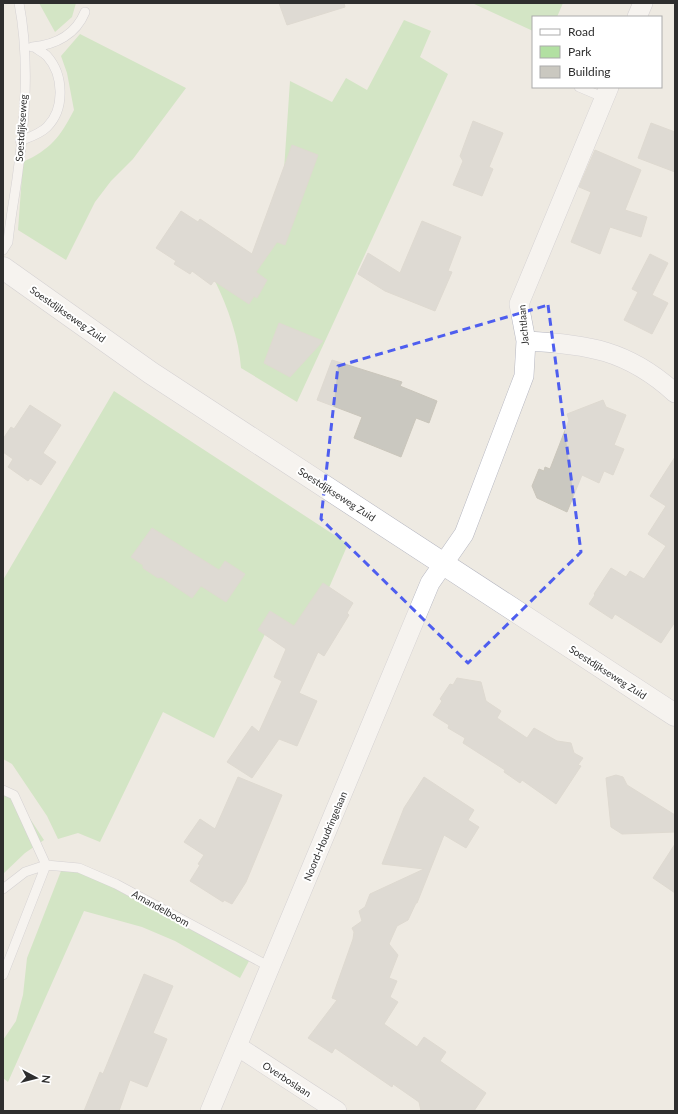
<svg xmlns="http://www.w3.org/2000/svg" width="678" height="1114" font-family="Lato,sans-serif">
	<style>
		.green { fill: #b2e0a2 }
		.building { fill: #cac8c0; stroke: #cac6bb }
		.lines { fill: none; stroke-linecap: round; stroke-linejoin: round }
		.service-casing { stroke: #b5b6c0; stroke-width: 10 }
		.minor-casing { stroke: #b5b6c0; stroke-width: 20 }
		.secondary-casing { stroke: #b5b6c0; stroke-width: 23 }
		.service { stroke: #fff; stroke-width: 9 }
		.minor { stroke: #fff; stroke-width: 19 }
		.secondary { stroke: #fff; stroke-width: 22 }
		.marked { fill: none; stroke: #4e5eef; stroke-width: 3; stroke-dasharray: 8 5; stroke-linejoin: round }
		.labels { text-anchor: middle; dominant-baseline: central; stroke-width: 4; stroke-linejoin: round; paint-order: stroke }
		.street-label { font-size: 10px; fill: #2e2e2e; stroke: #fff }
	</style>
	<rect width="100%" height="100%" fill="#eeeae2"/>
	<path class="green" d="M39,3H76L72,17L55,32Z
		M472,3H563L557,17H533V31Z
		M404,20L431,31L420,57L448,74L297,402L241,368C239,338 228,308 215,281C246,268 272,266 280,229L290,81L332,102L346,78L367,90Z
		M80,34L186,88L133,159L111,181L95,202L66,260L18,230L23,162C51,149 60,137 74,110L67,73L61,56Z
		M114,391L348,544L305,643L269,626L214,738L163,712L100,842L78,833L58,839L47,816L12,764L3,759V580Z
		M3,787L19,802L44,840L25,853L3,874Z
		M79,870L211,939L249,961L240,978L175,941L142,927L84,911L8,1082L3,1078V1040L16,1021L23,995L27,958L61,871Z"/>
	<path class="building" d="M279,3H344L345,7L287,25Z
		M473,121L503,133L489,167L493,169L482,196L453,185L463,161L460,156Z
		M651,123L675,132V172L638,158Z
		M292,145L318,155L285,245L277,242L256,272L267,280L257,298L254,296L249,304L214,281L211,285L192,271L190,274L174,264L176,261L156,248L181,211L198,222L200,219L252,254Z
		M595,150L641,170L625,210L647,217L641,237L610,227L600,254L571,242L591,192L579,187Z
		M422,221L461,237L448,271L452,272L435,311L385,291L358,274L368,253L400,273Z
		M650,254L668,263L652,295L668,303L652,334L624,320L638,292L632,289Z
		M279,323L323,341L290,377L264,363Z
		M332,360L402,382L400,386L437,401L429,423L416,418L401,457L354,438L362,417L317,400Z
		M603,400L606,407L626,415L614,445L624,449L613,475L604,471L599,483L582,475L567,512L537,498L532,486L539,469L544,471L545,467L550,469L569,420L567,414Z
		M30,405L61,425L43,453L56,462L41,485L30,478L28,481L8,467L13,459L3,452V439L11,427L14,429Z
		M675,457V622L661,643L615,614L612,619L589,604L595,595L594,594L611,568L626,577L630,571L644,579L666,546L648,534L666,506L650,496Z
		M152,528L219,570L225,561L245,574L226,602L201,586L192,598L161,577L158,578L143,568V565L131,557Z
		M323,583L353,603L347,613L349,615L324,656L318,652L299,693L317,701L297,746L279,739L252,778L227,762L252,726L259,732L282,681L274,677L286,649L258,630L270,611L294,626Z
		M457,678L481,682L486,701L501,711L497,718L527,738L534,728L557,741L571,743L574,753L583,758L578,765L581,766L556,804L522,780L520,783L504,772L505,770L463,743L465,738L448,728L449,725L433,715L442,701L440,699L450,684L453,685Z
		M616,775L623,777L627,785L675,815V832L622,834L611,827L606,778Z
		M238,777L282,795L246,882L232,904L224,900L223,902L190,881L200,865L198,864L204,855L184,842L200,819L215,829Z
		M424,777L474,810L468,820L479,827L466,848L444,835L417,903H416L408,920L397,926L389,944L398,955L389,978L397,981L390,997L398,1002L384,1024L417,1047L424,1037L446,1052L440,1061L486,1093L474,1111H421L419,1102L393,1084L392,1087L335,1048L332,1053L308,1038L337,1000L332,998L353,939L354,932L352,928L362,921L359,911L365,907L370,894L424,869L382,864L404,808Z
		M675,844V893L653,878Z
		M144,974L173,986L153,1033L167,1039L147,1087L130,1080L119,1111H84L100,1072L103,1074Z"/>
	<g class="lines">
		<defs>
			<path id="service" d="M32,47C56,45 76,34 85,12
				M579,87L605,98
				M20,141C30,137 40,134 47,127C65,109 64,75 47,56C44,53 38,50 34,47
				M3,250L8,242C10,221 14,200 17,179C25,122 30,60 19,3
				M3,790L14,795L46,865L3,975
				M3,889L25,872L46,865L79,868L116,884L270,967"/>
			<path id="minor" d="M637,17L643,3
				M526,341C587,344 628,350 675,393
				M237,1046L337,1111
				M210,1111L430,583L464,534L524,376L526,341L519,304L609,87"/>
			<path id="secondary" d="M3,268L151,373L675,715"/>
		</defs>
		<use href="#service" class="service-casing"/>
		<use href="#minor" class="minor-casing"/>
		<use href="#secondary" class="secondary-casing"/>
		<use href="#service" class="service"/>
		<use href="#minor" class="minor"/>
		<use href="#secondary" class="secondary"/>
	</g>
	<path d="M0 0H678V1114H0ZM548,305L581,552L468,663L321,519L338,366Z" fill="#eeeae2" fill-opacity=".55" fill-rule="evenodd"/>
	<path class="marked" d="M548,305L581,552L468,663L321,519L338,366Z"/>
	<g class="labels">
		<g class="street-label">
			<text transform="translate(21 128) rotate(-86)">Soestdijkseweg</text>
			<text transform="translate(68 314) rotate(35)">Soestdijkseweg Zuid</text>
			<text transform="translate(523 325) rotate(-95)">Jachtlaan</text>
			<text transform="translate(337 494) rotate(33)">Soestdijkseweg Zuid</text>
			<text transform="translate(608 672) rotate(33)">Soestdijkseweg Zuid</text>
			<text transform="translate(325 836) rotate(-67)">Noord-Houdringelaan</text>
			<text transform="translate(161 908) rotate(29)">Amandelboom</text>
			<text transform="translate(287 1079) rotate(33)">Overboslaan</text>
		</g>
	</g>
	<rect width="678" height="1114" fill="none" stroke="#2e2e2e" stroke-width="8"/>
	<rect x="532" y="16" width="130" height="72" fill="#ffffff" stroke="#ababab"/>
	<rect x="540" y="29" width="20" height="6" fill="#ffffff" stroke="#ababab"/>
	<text x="568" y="36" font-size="12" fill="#2e2e2e">Road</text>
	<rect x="540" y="46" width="20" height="12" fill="#b2e0a2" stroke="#ababab"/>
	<text x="568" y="56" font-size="12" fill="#2e2e2e">Park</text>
	<rect x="540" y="66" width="20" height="12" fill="#cac8c0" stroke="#ababab"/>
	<text x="568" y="76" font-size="12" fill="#2e2e2e">Building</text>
	<g transform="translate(36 1078) rotate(97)" stroke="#ffffff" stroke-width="3" paint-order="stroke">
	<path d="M0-3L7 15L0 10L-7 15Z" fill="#2e2e2e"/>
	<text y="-6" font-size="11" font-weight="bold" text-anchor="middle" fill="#2e2e2e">N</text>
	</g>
</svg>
